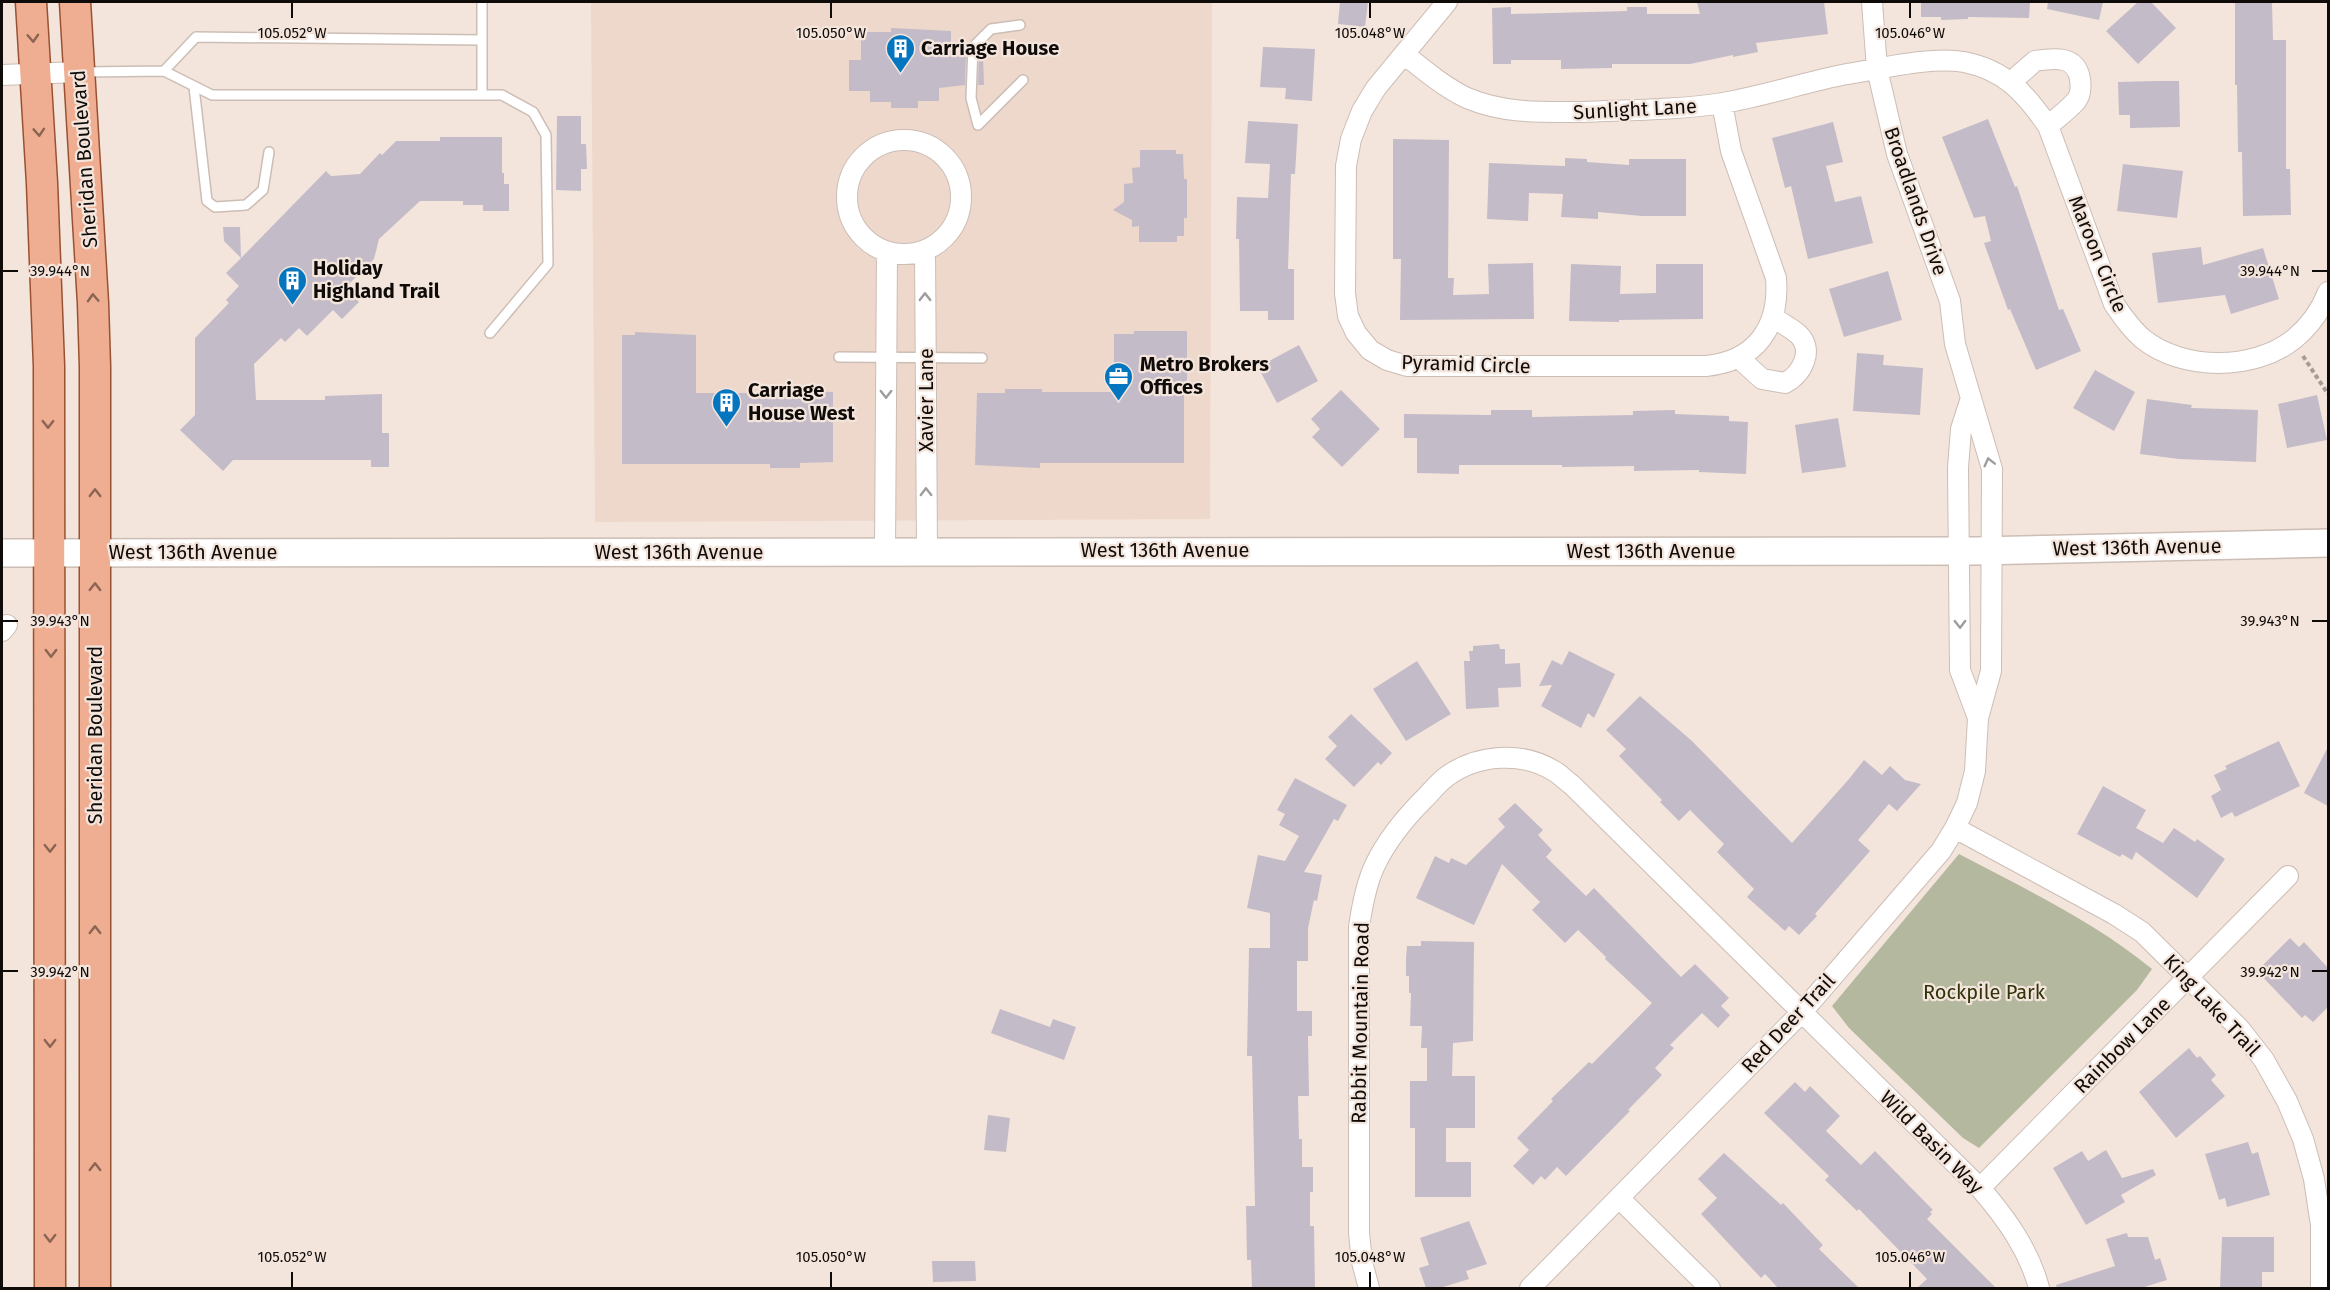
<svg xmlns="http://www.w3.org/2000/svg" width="2330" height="1290" font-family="'Fira Sans',sans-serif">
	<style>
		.built { fill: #edd8cb }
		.green { fill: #b3b89e }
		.building { fill: #c4bbc8 }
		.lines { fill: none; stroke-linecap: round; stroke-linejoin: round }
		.service-casing { stroke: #ccbdb5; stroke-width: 12 }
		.minor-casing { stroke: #ccbdb5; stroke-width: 22 }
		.secondary-casing { stroke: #ccbdb5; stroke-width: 30 }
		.primary-casing { stroke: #995231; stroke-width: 33 }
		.path { stroke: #a79c95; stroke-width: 4; stroke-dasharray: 4.5 3; stroke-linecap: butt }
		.service { stroke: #fff; stroke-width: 9 }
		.minor { stroke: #fff; stroke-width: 20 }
		.secondary { stroke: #fff; stroke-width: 27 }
		.primary { stroke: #efae91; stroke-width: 30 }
		.oneway { stroke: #8a6553 }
		.oneway2 { stroke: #9f9d9c }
		.ticks { fill: none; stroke: #0f0b08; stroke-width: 2 }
		.labels { text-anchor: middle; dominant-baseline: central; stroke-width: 4.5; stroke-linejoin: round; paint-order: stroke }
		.poi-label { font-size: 20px; font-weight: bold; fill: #0f0b08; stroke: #f4e5dc; text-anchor: start }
		.street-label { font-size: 20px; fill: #0f0b08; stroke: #f4e5dc }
		.park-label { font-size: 20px; fill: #2f340b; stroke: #f4e5dc }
		.ticks-label { font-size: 15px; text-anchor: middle; fill: #0f0b08; stroke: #f4e5dc; stroke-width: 4.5; stroke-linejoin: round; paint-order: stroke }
	</style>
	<rect width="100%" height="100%" fill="#f4e5dc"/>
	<path class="built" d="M591,2H1212L1210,519L595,522Z"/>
	<path class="green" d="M1959,854C2025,889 2094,921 2152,969L2137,990L1979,1148L1963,1138L1849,1028L1832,1006Z"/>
	<path class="building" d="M1340,2H1368L1365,27L1338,24Z
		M1697,2H1824L1828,34L1756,43L1758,52L1733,57V55L1690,64H1612V68L1561,69V60H1511V64H1493L1492,8L1511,7V14L1627,11V7H1647V14H1700Z
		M1921,2H2030L2029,18L1968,17V19L1941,20V17H1921Z
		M2048,2H2103L2099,20L2047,9Z
		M2138,2H2151L2176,28L2138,64L2106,31Z
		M2235,2H2272L2273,40H2286V169H2290L2291,215L2243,216L2242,152H2238L2237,85H2235Z
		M891,28L951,31V56H966L965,85L939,88V101H918V108H891V102H870V91H849V60H861V32H891Z
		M1263,47L1315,49L1312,101L1285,99L1286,88L1260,87Z
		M979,56H983L984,85H978Z
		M2156,81H2179L2180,127L2130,128V115H2119L2118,82Z
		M557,116H581V144H586L587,169H581V191L556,190Z
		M1988,119L2015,187L2017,186L2059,310L2063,309L2081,351L2036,370L2010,309L2008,310L1984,243L1991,241L1985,216L1974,218L1942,137Z
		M1248,121L1298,124L1295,174H1291L1288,269H1294V320H1268V311H1240L1239,239H1236L1237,197L1268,198L1270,164L1245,163Z
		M1833,122L1843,162L1826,166L1835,202L1861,196L1873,243L1808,259L1791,186L1785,188L1772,138Z
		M440,137H502V173H504V184H509V211H483V205H463V201H420L379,239L374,259L345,288L359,302L342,319L333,310L307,336L299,328L285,342L281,338L254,364L256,400H325V396L382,394V433H389V467H371V460H233L223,471L180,430L195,415V338L229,303L226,300L239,286L226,273L241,258L224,241L223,227H240L241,258L326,171L331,176L360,174L380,153L382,155L396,141H440Z
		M1393,139L1449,140L1448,278H1454L1453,295L1489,294L1488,264L1533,263L1534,319L1400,320L1401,259H1393Z
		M1140,150H1176V154H1183L1184,179H1187V218H1184V236H1177V242H1139V226L1132,227V220L1113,210L1124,202V184L1133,183L1132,168L1140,167Z
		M1565,158L1587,159V162L1629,165V159H1686V216H1642L1598,212V219L1561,217L1563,194L1529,193L1528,221L1487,219L1489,163L1565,166Z
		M2123,164L2183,171L2177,218L2117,211Z
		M2201,247L2203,265L2263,248L2279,299L2231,314L2225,295L2158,303L2152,253Z
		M1571,264L1621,266L1620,294L1656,293V264H1703V319L1619,320V322L1569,321Z
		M1888,271L1902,320L1844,337L1829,289Z
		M1134,331H1187V388H1184V463H1040V468L975,465L977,393H1005V389H1042V392H1114V334H1134Z
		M635,332L696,335V393H768V390L833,392V462L800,463V468H770V464H622V335H635Z
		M1299,345L1318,381L1277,403L1258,367Z
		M1857,353L1884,355L1883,365L1923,368L1920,415L1853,411Z
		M2095,370L2135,392L2114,431L2073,408Z
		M1341,390L1380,429L1342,467L1312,437L1320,429L1311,419Z
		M2317,395L2327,440L2287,448L2278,404Z
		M2147,399L2192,405L2191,408L2258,410L2256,462L2179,459L2140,454Z
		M1491,410H1532V417L1633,415V411L1675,410V414L1729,416V421L1748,422L1746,474L1699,472V470L1634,471V466L1562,467V465H1459V474L1417,473V438H1404V414L1491,415Z
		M1838,418L1846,467L1802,473L1795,425Z
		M1499,644L1500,649H1505V664L1520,663L1521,687L1498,688L1499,707L1466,709L1464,661H1470L1469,651H1473V646Z
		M1569,651L1615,674L1594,718L1588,713L1581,728L1541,706L1552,685L1539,686L1552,660L1562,665Z
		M1417,661L1451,714L1406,741L1373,689Z
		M1640,696L1692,741L1792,843L1849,779L1864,760L1882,775L1890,766L1905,780L1921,784L1897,811L1889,804L1858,840L1870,851L1815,914L1817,916L1799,935L1789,926L1785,931L1747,897L1754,889L1717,852L1724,844L1690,810L1679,821L1660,802L1662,800L1619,756L1626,749L1606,730Z
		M1351,714L1392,753L1381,765L1378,762L1354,787L1325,759L1337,746L1328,737Z
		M2279,741L2300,786L2235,817L2232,812L2221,818L2211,796L2221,790L2214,775L2227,769L2225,766Z
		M2328,747V806L2304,793Z
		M1295,778L1347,805L1338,821L1334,819L1304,872L1322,875L1317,901L1314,900L1308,928V961H1297V1011H1312V1036H1308L1309,1096H1298L1299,1139H1302V1167H1313V1192H1310V1226H1314L1315,1288H1252L1251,1260H1247L1246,1206H1255L1252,1056H1247L1249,948H1270V913L1247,908L1258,855L1285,861L1299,836L1279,825L1285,814L1277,810Z
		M2103,786L2146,810L2136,828L2163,843L2174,828L2195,842L2197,839L2225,859L2197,898L2136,852L2132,860L2122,854L2120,857L2077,834Z
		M1515,803L1543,830L1538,835L1552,850L1546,857L1586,896L1594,888L1681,977L1695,964L1729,998L1721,1006L1730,1015L1718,1028L1702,1013L1670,1045L1674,1048L1655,1068L1662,1075L1628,1110L1630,1111L1566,1176L1557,1167L1545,1180L1541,1176L1533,1185L1513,1166L1529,1150L1517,1138L1553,1101L1551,1099L1589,1062L1592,1064L1652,1003L1605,959L1606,957L1578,930L1565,943L1532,910L1540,902L1502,864L1474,925L1416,898L1435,856L1449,863L1451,858L1466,865L1505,827L1498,819Z
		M2290,938L2299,947L2304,942L2328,968V1007L2313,1022L2305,1015L2302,1018L2257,971Z
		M1421,941L1474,942L1473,1041L1453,1043L1452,1076H1475V1128H1446V1162H1471V1197H1415V1128H1410V1081H1427V1048H1421L1422,1026H1410L1411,993H1409V976H1406V958L1407,946H1421Z
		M1000,1009L1050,1027L1053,1019L1076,1027L1064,1060L991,1033Z
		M2189,1048L2197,1058L2200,1056L2216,1075L2211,1080L2225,1096L2176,1138L2139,1092Z
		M1795,1082L1805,1092L1810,1086L1840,1116L1826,1131L1861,1165L1875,1151L1933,1210L1930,1212L1932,1214L1927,1219L1996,1288H1917L1927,1279L1859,1209L1857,1211L1825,1180L1829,1176L1764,1113Z
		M988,1115L1010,1118L1006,1152L984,1150Z
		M2248,1142L2252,1154L2258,1152L2270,1195L2227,1207L2225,1198L2219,1200L2205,1154Z
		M2106,1150L2122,1178L2153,1169L2156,1175L2121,1195L2125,1202L2086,1225L2053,1168L2082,1151L2088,1161Z
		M1724,1153L1781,1205L1783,1203L1823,1245L1819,1249L1859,1288H1778L1765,1274L1761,1278L1701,1214L1717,1198L1698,1179Z
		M1469,1221L1487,1264L1466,1271L1469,1279L1440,1288H1426L1419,1268L1429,1265L1420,1238Z
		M2127,1233L2128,1237H2148L2155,1260L2160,1258L2167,1280L2141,1288H2057L2056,1285L2115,1266L2106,1239Z
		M2222,1237H2274V1272H2262V1288H2220Z
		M932,1261H975L976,1281L933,1282Z"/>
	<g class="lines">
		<defs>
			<path id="service" d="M482,40V95
				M164,71L196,37L482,40V2
				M84,72L164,71L212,95H502L533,112L546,135L548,264L490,333
				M194,87L207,201L215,207L246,205L263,190L269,152
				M978,125L971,98L973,47L991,29L1020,25
				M978,125L1023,80
				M839,357L982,358"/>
			<path id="minor" d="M1447,2L1376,88L1362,111L1351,139L1346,166L1345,293L1348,316L1356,333L1370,350L1387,360L1407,366H1706C1756,361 1780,327 1776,278L1731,151L1722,103
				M1404,54C1424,70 1444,87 1467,98C1505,114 1543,112 1583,112C1630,110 1677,110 1723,103C1765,96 1805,82 1847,74C1880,69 1931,56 1964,62C2005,70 2025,93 2048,126L2114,304C2123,317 2131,329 2143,339C2183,371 2254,371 2294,339C2310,326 2321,310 2328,292
				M2,75L79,72
				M2011,82L2035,61C2054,58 2076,55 2080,79C2081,86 2081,95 2076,101C2068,110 2057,118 2048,126
				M847 197a57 57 0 1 1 114 0a57 57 0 1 1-114 0Z
				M925,250L927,550
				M1739,358L1762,379L1785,383C1802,374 1815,350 1798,334C1791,328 1781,323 1773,317
				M1971,398L1961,429L1958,468L1960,670L1978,718
				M885,551L887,252
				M2,631L7,625
				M1955,828L2114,914L2142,932L2239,1028L2264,1060L2287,1101L2303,1139L2314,1179L2321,1225V1288
				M1980,1188L2288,876
				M1619,1198L1710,1288
				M1369,1288L1362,1262L1359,1233V927C1362,906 1366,884 1375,865C1387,840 1404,819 1424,799C1431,792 1438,783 1446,777C1477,754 1522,751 1554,771C1561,775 1566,781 1572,785L1980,1188C2006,1218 2029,1250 2039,1288
				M1530,1288L1802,1012L1941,851L1955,828L1967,803L1975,771L1978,718L1991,671L1992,469L1955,344L1950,301L1897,154L1877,69L1872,2"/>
			<path id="secondary" d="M2,553L1976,551L2328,543"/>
			<path id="primary" d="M31,2L42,183L49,366L50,1288
				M75,2L93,303L95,367V1288"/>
		</defs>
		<use href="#service" class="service-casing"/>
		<use href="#minor" class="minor-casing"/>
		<use href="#secondary" class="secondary-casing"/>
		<use href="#primary" class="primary-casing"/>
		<path class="path" d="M2303,356L2328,394"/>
		<use href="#service" class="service"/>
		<use href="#minor" class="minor"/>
		<use href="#secondary" class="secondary"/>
		<use href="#primary" class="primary"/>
	</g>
	<defs><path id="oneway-chevron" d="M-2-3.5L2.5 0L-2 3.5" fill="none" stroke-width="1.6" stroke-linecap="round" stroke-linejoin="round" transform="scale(1.5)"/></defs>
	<g class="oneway">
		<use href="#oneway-chevron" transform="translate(33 38) rotate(87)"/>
		<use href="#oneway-chevron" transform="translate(39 132) rotate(86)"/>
		<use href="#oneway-chevron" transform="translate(93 298) rotate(-93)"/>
		<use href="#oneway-chevron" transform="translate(48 424) rotate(90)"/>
		<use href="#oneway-chevron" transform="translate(95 493) rotate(-90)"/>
		<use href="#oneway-chevron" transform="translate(95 587) rotate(-89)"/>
		<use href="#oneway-chevron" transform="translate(51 653) rotate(90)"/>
		<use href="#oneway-chevron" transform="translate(50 848) rotate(90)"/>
		<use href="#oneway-chevron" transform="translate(95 930) rotate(-90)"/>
		<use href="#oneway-chevron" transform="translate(50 1043) rotate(90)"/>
		<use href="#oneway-chevron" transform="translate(95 1167) rotate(-90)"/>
		<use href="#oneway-chevron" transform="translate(50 1238) rotate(90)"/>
	</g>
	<g class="oneway2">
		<use href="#oneway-chevron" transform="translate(925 297) rotate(-90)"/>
		<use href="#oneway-chevron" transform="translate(886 394) rotate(90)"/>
		<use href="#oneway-chevron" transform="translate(1989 462) rotate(-104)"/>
		<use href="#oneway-chevron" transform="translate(926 492) rotate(-91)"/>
		<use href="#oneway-chevron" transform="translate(1960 624) rotate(89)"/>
	</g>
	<path class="ticks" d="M292,3V18M831,3V18M1370,3V18M1910,3V18M3,271H18M2312,271H2327M3,621H18M2312,621H2327M3,971H18M2312,971H2327M292,1272V1287M831,1272V1287M1370,1272V1287M1910,1272V1287"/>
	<defs>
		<symbol id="building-pin" viewBox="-11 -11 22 30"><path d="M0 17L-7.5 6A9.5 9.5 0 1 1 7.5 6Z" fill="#0475bf" stroke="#f4e5dc"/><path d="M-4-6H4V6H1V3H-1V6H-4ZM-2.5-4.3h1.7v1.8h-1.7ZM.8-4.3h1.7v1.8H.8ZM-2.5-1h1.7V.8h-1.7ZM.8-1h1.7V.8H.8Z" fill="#fff"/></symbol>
		<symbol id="office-pin" viewBox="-11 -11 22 30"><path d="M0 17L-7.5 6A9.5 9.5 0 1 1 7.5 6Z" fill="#0475bf" stroke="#f4e5dc"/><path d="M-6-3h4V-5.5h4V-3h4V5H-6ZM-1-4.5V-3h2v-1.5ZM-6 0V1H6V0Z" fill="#fff"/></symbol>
	</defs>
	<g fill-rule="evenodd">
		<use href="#building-pin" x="884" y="32" width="33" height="45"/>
		<use href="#building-pin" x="276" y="264" width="33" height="45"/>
		<use href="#office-pin" x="1102" y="360" width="33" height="45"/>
		<use href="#building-pin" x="710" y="386" width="33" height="45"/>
	</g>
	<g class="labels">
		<g class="poi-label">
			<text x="921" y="48">Carriage House</text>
			<text x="313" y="268">Holiday<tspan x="313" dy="23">Highland Trail</tspan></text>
			<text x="1140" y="364">Metro Brokers<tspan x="1140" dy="23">Offices</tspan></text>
			<text x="748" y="390">Carriage<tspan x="748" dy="23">House West</tspan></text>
		</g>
		<g class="street-label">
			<text transform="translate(1635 109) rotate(-3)">Sunlight Lane</text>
			<text transform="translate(84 159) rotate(-94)">Sheridan Boulevard</text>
			<text transform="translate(1916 201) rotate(71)">Broadlands Drive</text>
			<text transform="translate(2098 254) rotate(68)">Maroon Circle</text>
			<text transform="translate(1466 364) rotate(2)">Pyramid Circle</text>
			<text transform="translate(926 400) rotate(-90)">Xavier Lane</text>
			<text transform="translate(2137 547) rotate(-1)">West 136th Avenue</text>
			<text x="1165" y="550">West 136th Avenue</text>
			<text x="1651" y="551">West 136th Avenue</text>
			<text x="193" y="552">West 136th Avenue</text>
			<text x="679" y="552">West 136th Avenue</text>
			<text transform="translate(95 735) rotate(-90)">Sheridan Boulevard</text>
			<text transform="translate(2212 1005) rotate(47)">King Lake Trail</text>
			<text transform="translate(1360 1023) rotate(-89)">Rabbit Mountain Road</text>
			<text transform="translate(1788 1023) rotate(-47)">Red Deer Trail</text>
			<text transform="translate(2122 1045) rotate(-45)">Rainbow Lane</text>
			<text transform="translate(1932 1142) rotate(45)">Wild Basin Way</text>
		</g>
		<g class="park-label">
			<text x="1984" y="992">Rockpile Park</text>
		</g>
	</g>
	<g class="ticks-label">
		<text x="292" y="38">105.052°W</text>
		<text x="831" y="38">105.050°W</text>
		<text x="1370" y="38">105.048°W</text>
		<text x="1910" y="38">105.046°W</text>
		<text x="60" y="276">39.944°N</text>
		<text x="2270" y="276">39.944°N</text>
		<text x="60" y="626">39.943°N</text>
		<text x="2270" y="626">39.943°N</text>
		<text x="60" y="977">39.942°N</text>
		<text x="2270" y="977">39.942°N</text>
		<text x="292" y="1262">105.052°W</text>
		<text x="831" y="1262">105.050°W</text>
		<text x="1370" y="1262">105.048°W</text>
		<text x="1910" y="1262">105.046°W</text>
	</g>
	<rect width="2330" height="1290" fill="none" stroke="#0f0b08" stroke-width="6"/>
</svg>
